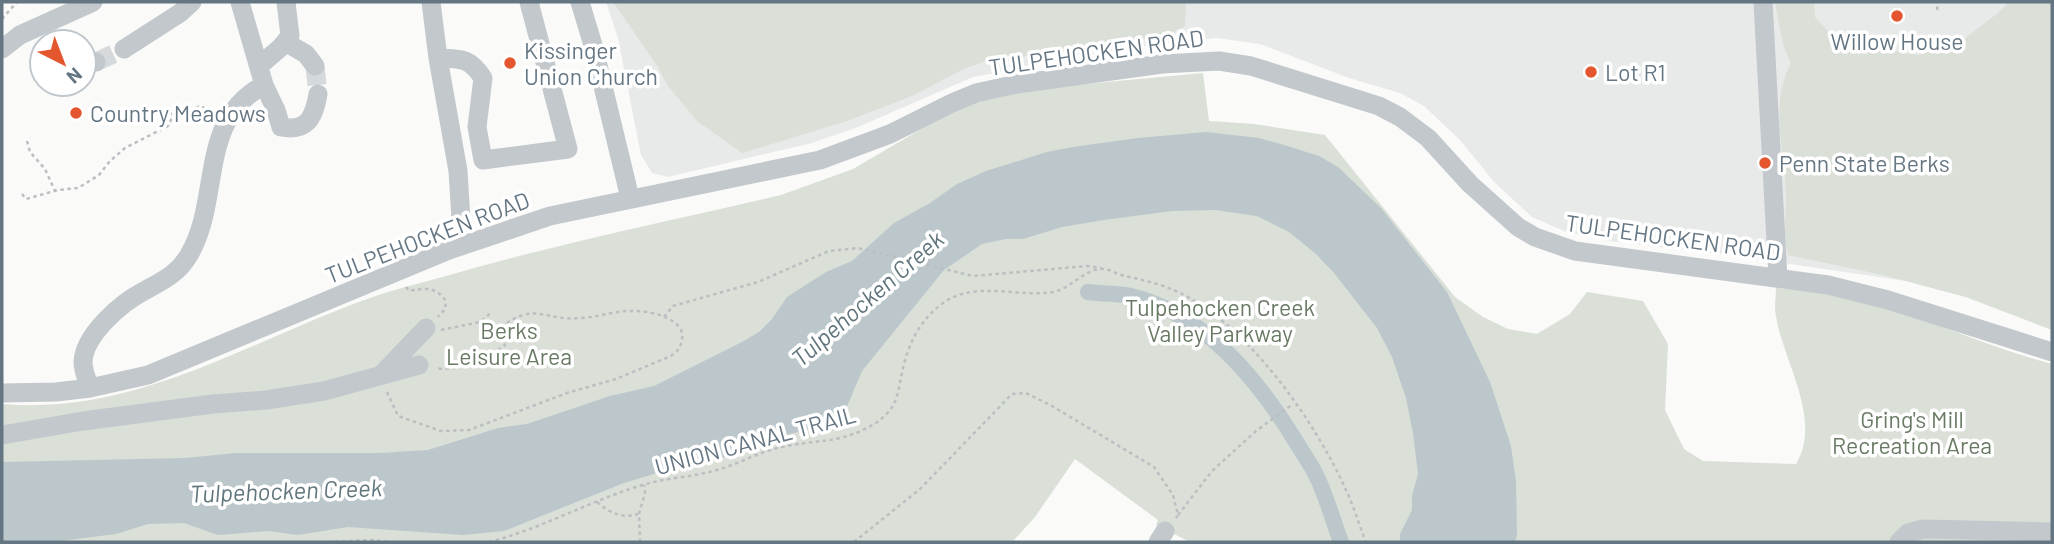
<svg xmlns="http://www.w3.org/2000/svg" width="2054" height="544" font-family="Barlow,sans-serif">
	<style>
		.built { fill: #e8e9e9 }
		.green { fill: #dadfd7 }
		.water { fill: #bbc7cb }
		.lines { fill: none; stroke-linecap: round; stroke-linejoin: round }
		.canal { stroke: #bbc7cb; stroke-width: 16 }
		.minor-tunnel { stroke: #d5d9db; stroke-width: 19; stroke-dasharray: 19 10; stroke-linecap: butt }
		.path { stroke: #bbbfc2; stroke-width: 2.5; stroke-dasharray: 3.5 3.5; stroke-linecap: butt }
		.minor { stroke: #c3c8cc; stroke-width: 19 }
		.poi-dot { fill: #e4572e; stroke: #fff; stroke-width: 2.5 }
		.labels { text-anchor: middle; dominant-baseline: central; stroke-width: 7; stroke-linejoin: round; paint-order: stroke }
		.poi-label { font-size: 23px; fill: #657683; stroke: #fff; text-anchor: start }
		.street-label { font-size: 23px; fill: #657683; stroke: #fff }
		.park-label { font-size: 23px; fill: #687a64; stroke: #fff }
		.water-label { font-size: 24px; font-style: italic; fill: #60757c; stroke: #fff }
	</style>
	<rect width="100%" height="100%" fill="#fafaf8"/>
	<path class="built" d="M606,2H2052V330L1966,297L1906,281L1728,255L1609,241L1564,231L1532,217L1495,183L1460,140L1424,106L1400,93L1349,78L1260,44L1217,38L1158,44L973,77L858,127L812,143L668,177L652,173L641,155L618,38Z"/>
	<path class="green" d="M613,2H1186L1185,26L1172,33L1077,53L994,58L966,68L912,96L847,121L742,153L697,121L668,86L658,67Z
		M1775,2H1814L1815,17L1838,42L1918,55L1955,46L1998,13L2009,2H2052V330L1966,297L1883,275L1788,255C1783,235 1786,216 1786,196C1785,150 1769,105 1791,63L1783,45Z
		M1203,73L1209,121L1254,124L1325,135L1455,297L1483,317L1508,329L1537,334L1570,314L1587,292L1643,301L1668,344L1665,410L1684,449L1703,461L1796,464C1823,420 1783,361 1776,316C1774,307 1776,297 1776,288C1873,289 1960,340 2052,364V542H1190L1156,525L1158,520L1075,459L1035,517L1012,542H2V404C135,416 249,341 370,298C395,289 421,283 446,276C556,244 669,221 781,195L853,169L940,118L969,104L1042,88Z"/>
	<path class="water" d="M1206,132L1259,138L1284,145L1319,156L1338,167L1381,208L1447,292L1490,382L1511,446L1516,482L1517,535L1515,542H1400V534L1412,510V496L1418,474L1413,433L1406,398L1392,357L1377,328L1334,273L1316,254L1289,232L1257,216L1215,210L1172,211L1104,220L1062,227L1023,239H1006L982,244L944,270L862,371L845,411L822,426L786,435L705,464L670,469L624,483L504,531L463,535L348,527L298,535L268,531L218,535L184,523L148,524L116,534L52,542H2V462L185,458L236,453H380L428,450L498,428L527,424L610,396L654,386L742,342L759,332L772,319L787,297L826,272L852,261L894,223L930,203L957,184L986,171L1047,152L1073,147L1138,138Z"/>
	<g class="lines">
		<path class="canal" d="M1088,292C1102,294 1117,293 1131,296C1206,314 1260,382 1298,445C1304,455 1312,466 1317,477C1327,498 1333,521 1341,542"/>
		<path class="minor-tunnel" d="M96,62L124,49
			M315,66L318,94"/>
		<path class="path" d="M1937,10L1938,2
			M2,19L17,2
			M148,110L174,114L201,106L214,114
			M27,141L30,152L45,169L55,191
			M22,194L26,199L58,190L78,188L99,175L110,161L125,148L168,126L174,114
			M406,287L409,291C425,288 435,286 446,301L445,309L438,317
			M664,317L673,306L758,282L829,251L858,248L973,276L1087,266L1101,268
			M480,322L500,328
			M441,330L480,322L492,312
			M470,352L472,362
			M387,392L398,416L441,431L469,430L567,393L616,379L671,356L679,349C681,344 683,339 682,333C678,316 645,310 630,311C614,311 598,317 582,318C544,322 536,300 500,328L505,345C486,359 459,372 435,368
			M597,502C610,513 622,519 638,514
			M1178,515L1212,471L1256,431L1293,404
			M328,542L373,540L387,542
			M489,542C540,529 586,503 636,487C661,478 688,478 713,471C738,465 761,450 787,446C815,440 835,443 863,430C904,410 895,393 906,357C913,335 924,317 943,303C975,280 1018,298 1053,292C1071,289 1086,267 1104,269C1110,269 1118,275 1125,276C1143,280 1161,284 1178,292C1248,325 1315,421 1346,490C1354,507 1359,525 1366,542
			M640,542L639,514L645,493L644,485
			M854,542L920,489L1012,394L1026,393L1052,406L1154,467L1173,495L1178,515L1176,518"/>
		<path class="minor" d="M240,2L264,85L276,110L281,127C307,132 314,118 318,94
			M431,2L438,58L458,171L461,220
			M580,2L593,45L630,198
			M1763,2L1778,278
			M285,42L306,54L315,66
			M2,49L20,35L93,2
			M124,49L180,13L192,2
			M438,58C461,59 469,57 483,78L477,127L483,160L568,149L529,2
			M84,61L96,62
			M259,66L280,48L290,36L286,2
			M381,375L426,328
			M90,388C87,380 83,371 83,362C84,335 121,303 144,291C162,281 178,274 189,255C222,199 197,120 264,85
			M2,393L56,392L90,388L148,375L449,250L550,216L820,160L890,134L952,103L976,93L1017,84L1162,64L1219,61L1251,66L1379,106L1400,117L1428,138L1470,184L1518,227L1535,237L1575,251L1828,285L1888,300L2052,352
			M2,435L83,421L213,404L266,400L324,391L419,365
			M1158,542L1165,531
			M1899,542L1908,533L1923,529L2052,532"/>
	</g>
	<g class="poi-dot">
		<circle cx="1897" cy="16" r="7"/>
		<circle cx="510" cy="63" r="7"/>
		<circle cx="1591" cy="72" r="7"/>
		<circle cx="76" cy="113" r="7"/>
		<circle cx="1765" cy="163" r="7"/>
	</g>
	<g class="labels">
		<g class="poi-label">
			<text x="1897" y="41" text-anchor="middle">Willow House</text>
			<text x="524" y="50">Kissinger<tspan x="524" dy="26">Union Church</tspan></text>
			<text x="1605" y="72">Lot R1</text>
			<text x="90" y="113">Country Meadows</text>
			<text x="1779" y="163">Penn State Berks</text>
		</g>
		<g class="street-label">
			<text transform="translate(1096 52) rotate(-8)">TULPEHOCKEN ROAD</text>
			<text transform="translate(427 237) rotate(-21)">TULPEHOCKEN ROAD</text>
			<text transform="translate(1673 237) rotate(8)">TULPEHOCKEN ROAD</text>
			<text transform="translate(755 440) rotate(-15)">UNION CANAL TRAIL</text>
		</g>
		<g class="park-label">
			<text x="1220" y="307">Tulpehocken Creek<tspan x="1220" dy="26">Valley Parkway</tspan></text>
			<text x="509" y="330">Berks<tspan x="509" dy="26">Leisure Area</tspan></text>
			<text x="1912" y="419">Gring's Mill<tspan x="1912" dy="26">Recreation Area</tspan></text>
		</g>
		<g class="water-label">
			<text transform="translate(867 298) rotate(-41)">Tulpehocken Creek</text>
			<text transform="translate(286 490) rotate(-2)">Tulpehocken Creek</text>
		</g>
	</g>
	<rect width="2054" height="544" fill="none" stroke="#657683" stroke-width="7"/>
	<g transform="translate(63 63) rotate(138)"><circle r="33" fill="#ffffff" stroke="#c1c8cd" stroke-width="2"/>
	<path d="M0-5L12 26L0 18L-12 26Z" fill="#e4572e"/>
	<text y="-10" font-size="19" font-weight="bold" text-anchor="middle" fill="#657683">N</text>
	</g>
</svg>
